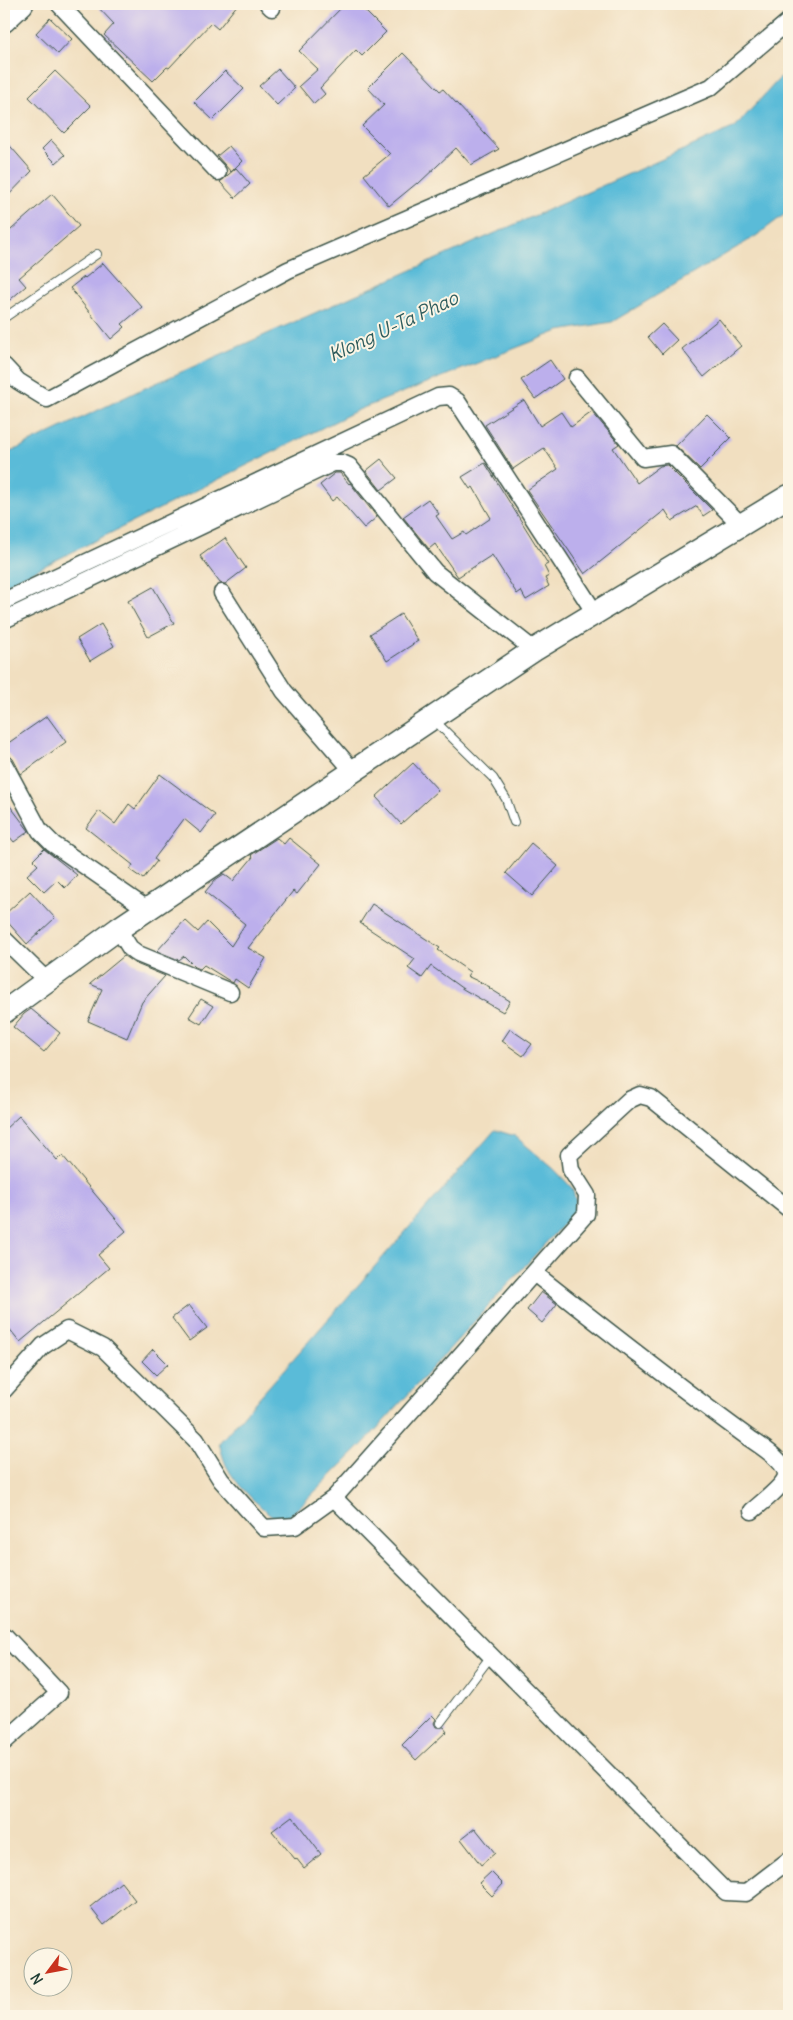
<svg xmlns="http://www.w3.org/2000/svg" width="793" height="2020" font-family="Delius,sans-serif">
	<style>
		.water { fill: #5abbd8; stroke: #3c7c86 }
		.building { fill: #bcafec }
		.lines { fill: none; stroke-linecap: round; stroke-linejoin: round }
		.lane-casing { stroke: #3e5549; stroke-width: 10 }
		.street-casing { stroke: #3e5549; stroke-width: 19 }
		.secondary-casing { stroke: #3e5549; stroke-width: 25 }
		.lane { stroke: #fff; stroke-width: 8 }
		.street { stroke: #fff; stroke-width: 16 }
		.secondary { stroke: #fff; stroke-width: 22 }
		.labels { text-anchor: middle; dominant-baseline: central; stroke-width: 4; stroke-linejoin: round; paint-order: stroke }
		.water-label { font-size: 19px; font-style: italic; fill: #2e5c5d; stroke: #fcf5e5 }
	</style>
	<rect width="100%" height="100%" fill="#fcf5e5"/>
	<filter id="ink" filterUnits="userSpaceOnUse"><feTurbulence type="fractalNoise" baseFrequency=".02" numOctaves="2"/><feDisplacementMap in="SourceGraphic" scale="10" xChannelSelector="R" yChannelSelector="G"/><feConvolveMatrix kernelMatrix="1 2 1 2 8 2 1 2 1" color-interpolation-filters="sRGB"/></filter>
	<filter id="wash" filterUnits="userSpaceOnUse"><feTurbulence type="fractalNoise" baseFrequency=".0096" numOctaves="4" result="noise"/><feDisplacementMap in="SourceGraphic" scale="20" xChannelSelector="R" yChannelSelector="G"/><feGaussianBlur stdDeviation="1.12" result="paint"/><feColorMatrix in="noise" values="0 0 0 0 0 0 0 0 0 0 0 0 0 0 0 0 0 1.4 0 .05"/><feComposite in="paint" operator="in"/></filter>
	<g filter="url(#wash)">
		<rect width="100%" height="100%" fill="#f1dfc0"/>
		<path class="water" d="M789,68V211L756,236L612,322L559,331L358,410L4,586V455L136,392L735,127Z
			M495,1130L515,1136L554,1169L572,1188L576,1201L574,1212L363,1444L290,1516L276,1519C258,1505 236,1486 226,1465C223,1458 221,1450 219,1443Z"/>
		<g id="blocks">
			<path class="building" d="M95,4H238L218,29L211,23L169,68L167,67L153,81L104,35L114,24Z
				M345,4H358L386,32L362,56L356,50L320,88L325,94L314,104L299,86L318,69L299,51Z
				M50,18L72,39L58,54L36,33Z
				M403,53L440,91L443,89L499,149L471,165L456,148L418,184L417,183L389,206L364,175L390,154L362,126L384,105L368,88Z
				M278,69L295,88L277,105L259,86Z
				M55,71L91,106L64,133L29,97Z
				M225,71L244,89L213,120L194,102Z
				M4,139L32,171L4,200Z
				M51,140L65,155L56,163L42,149Z
				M229,146L242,161L231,172L217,156Z
				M236,168L250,184L235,198L220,182Z
				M52,194L79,226L19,278L26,286L4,305V236Z
				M103,263L142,307L122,324L125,327L111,339L70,288L84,277L85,278Z
				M719,319L741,346L704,377L682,349Z
				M662,324L677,340L662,354L648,337Z
				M550,360L563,379L535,399L521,380Z
				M524,400L540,426L561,412L571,427L592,412L619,444L613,448L637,483L660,466L667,465L712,510L703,516L697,506L672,521L665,510L585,574L527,490L558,469L544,448L513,469L485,425Z
				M707,414L731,438L700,469L676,446Z
				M381,459L397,478L381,490L366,471Z
				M485,463L548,564L544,566L549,576L545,578L549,586L526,600L521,591L517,594L492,555L458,577L435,544L429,549L403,517L428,499L439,514L436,516L452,539L464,532L466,535L491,518L473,487L470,489L462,477Z
				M335,473H340L349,484L350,483L377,517L364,528L337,497L332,501L320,485Z
				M225,538L246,568L225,584L220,583L200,556Z
				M153,587L174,623L148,637L128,601Z
				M401,614L418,641L387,661L370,634Z
				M101,624L114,646L90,661L77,639Z
				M47,716L66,742L21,774L13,759L4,750V746Z
				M413,763L438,790L401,824L376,797Z
				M160,774L215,815L201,833L184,819L154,859L157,861L143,879L130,870L133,865L86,828L99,811L115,824L129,804L135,809Z
				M4,798L29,831L14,842L4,830Z
				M277,838L284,844L289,838L321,864L297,894L293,891L248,948L266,958L248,988L235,979L233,983L228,980L204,965L200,969L195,967L184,956L179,960L157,951L185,920L198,932L207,922L231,946L245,924L205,892L215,880L224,874L233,881L253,857L251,855Z
				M531,843L558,866L532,896L506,873Z
				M44,849L77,875L65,888L57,880L44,892L27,875L38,865L33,860Z
				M30,891L55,918L27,944L4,918V915Z
				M372,904L440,948L438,950L470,972L467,976L490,987L489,988L510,1001L503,1012L463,989L431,966L422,978L408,968L415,959L360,923Z
				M124,956L134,963L165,976L142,1002L127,1038L88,1021L102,989L90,984Z
				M201,999L213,1006L201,1024L189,1017Z
				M31,1009L60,1033L44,1052L13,1027L24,1014Z
				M510,1029L532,1044L523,1056L502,1041Z
				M19,1116L57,1160L62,1155L126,1231L98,1255L109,1268L20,1342L4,1322V1130Z
				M541,1292L557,1304L542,1323L527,1310Z
				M189,1305L207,1328L189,1341L172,1318Z
				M153,1349L168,1364L156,1375L142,1361Z
				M432,1715L436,1719L434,1723L436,1727H444L447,1731L416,1760L402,1745Z
				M292,1816L321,1854L304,1868L296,1858L295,1859L272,1831Z
				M475,1828L495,1853L481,1865L461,1839Z
				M491,1872L503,1884L492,1896L479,1883Z
				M121,1882L135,1900L104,1925L90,1907Z"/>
		</g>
	</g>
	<g filter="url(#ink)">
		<use href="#blocks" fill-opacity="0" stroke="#3e5549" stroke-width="1"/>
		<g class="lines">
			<defs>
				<path id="lane" d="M4,318L97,254
					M433,719L493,778L506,799L514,822
					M440,1723L491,1656"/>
				<path id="street" d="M59,4L218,172
					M268,4L272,8
					M4,366L18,381L47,399L288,270L711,87L789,21
					M577,378L643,458L671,454L741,525
					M222,593L284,691L353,771
					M4,601L438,397L449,396L457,401L595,613
					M4,620L333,463H342L349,466L435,572L534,650
					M4,764L40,831L53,844L147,909
					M118,929L130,948L138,954L230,992
					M4,939L47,981
					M534,1273C605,1329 676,1385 749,1438C759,1445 786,1461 786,1475C785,1485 760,1504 752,1511
					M4,1390L43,1346L67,1330L103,1348L196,1440L221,1480L264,1528L295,1526L334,1498L586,1214L587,1195L571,1170L569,1155L629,1100L640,1095L651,1098L789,1209
					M334,1498L726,1892L746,1893L789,1860
					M4,1635L59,1693L4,1742"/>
				<path id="secondary" d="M4,21L22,4
					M4,1012L118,929L534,650L789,496"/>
			</defs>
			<use href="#lane" class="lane-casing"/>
			<use href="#street" class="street-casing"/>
			<use href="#secondary" class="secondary-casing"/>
			<use href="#lane" class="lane"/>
			<use href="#street" class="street"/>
			<use href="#secondary" class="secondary"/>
		</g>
	</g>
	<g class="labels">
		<g class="water-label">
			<text transform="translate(393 326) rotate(-25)">Klong U-Ta Phao</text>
		</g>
	</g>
	<rect width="793" height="2020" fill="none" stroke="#fcf5e5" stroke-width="20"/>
	<g transform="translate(48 1972) rotate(238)"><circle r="24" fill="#fcf5e5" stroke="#a4ab9e"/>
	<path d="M0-4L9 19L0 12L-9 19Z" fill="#c8321e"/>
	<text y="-8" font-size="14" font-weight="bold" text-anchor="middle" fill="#1f3d34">N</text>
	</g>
</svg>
